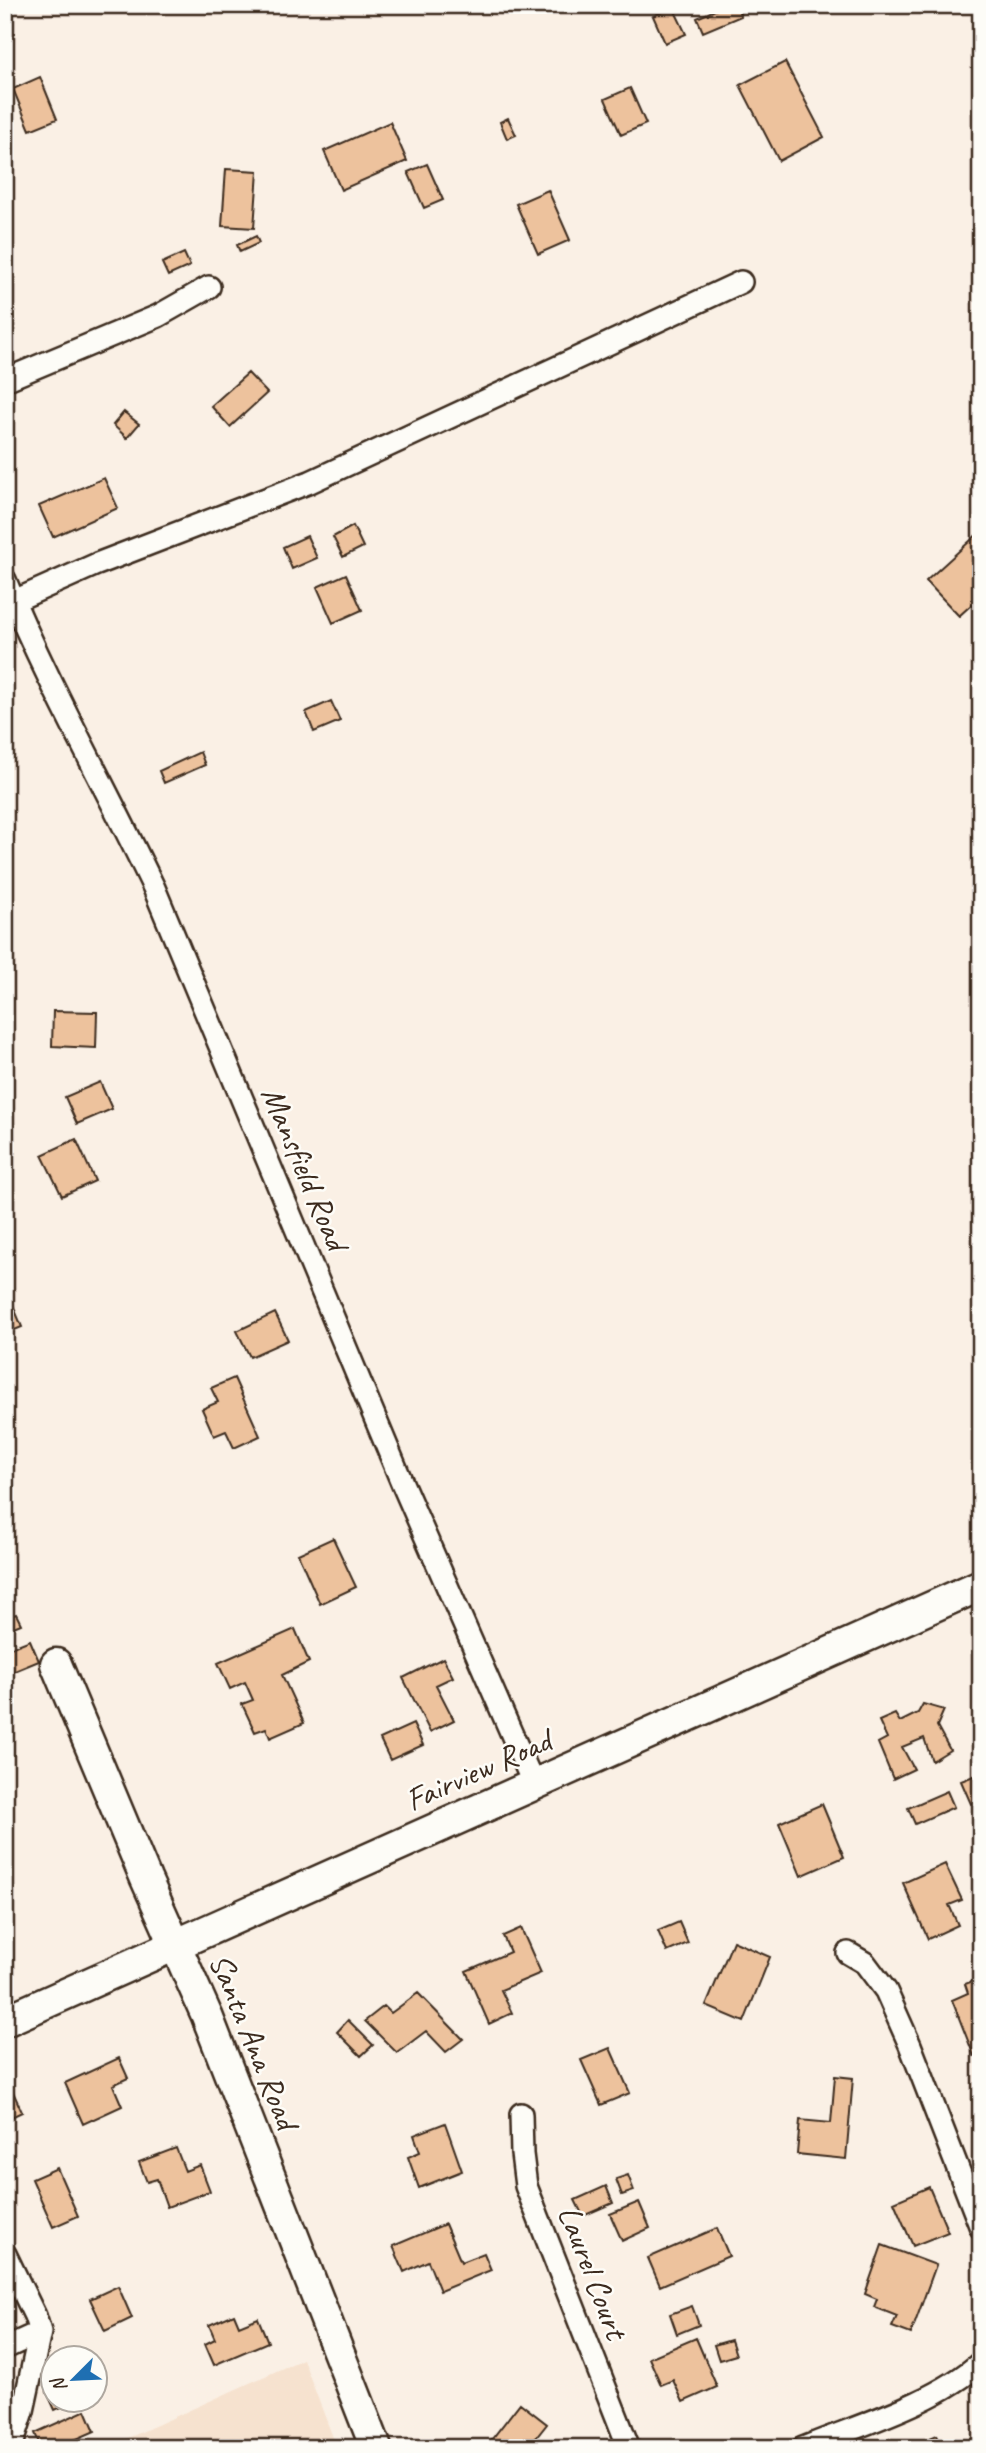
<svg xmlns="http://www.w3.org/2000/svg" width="986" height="2453" font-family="Caveat,sans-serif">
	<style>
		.built { fill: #f6e2cf }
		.building { fill: #edc29d; stroke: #3b2a1e; stroke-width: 2 }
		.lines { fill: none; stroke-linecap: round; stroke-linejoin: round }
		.street-casing { stroke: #3b2a1e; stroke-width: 26 }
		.secondary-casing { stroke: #3b2a1e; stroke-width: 35 }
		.street { stroke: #fdfcf7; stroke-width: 21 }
		.secondary { stroke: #fdfcf7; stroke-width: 30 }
		.labels { text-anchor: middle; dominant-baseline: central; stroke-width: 5; stroke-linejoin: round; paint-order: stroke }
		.street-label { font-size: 33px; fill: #3b2a1e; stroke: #fdfcf7 }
	</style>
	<rect width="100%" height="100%" fill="#faf0e5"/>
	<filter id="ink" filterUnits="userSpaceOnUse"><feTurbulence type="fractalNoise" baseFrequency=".0143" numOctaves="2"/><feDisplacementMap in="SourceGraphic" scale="14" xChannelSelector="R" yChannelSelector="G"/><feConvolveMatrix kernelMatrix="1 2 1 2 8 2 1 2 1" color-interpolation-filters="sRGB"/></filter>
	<g filter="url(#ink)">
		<path class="built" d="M303,2359L337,2448H106Z"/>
		<path class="building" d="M726,5H736L741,16L703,32L697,18Z
			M673,7L686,34L665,43L653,16Z
			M785,62L824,137L779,161L740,85Z
			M40,77L57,119L30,130L13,89Z
			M630,88L646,124L621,135L605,99Z
			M508,118L516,135L507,139L500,122Z
			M390,122L407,161L341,190L324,151Z
			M427,164L443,200L424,208L408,172Z
			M226,169L258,171L254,228L222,226Z
			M548,190L570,240L538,254L516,204Z
			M256,236L259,243L240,252L237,245Z
			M184,253L190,266L168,276L162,263Z
			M248,373L267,393L230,427L211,406Z
			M124,412L139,424L127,438L113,425Z
			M104,478L118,508L53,537L39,506Z
			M353,526L363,547L343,557L333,537Z
			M981,531V596L959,616L926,581Z
			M307,536L317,558L292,569L283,547Z
			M346,574L362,610L333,623L317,587Z
			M331,701L340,721L314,732L306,712Z
			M200,752L205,765L164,783L159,771Z
			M53,1011L97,1012L96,1048L52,1046Z
			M100,1082L112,1109L77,1124L65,1097Z
			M76,1139L95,1181L62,1196L42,1155Z
			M5,1286L22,1327L5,1334Z
			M275,1313L288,1340L250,1357L237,1331Z
			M234,1378L260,1436L234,1448L226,1431L214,1436L202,1409L218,1402L211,1388Z
			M333,1538L356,1587L320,1604L298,1554Z
			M16,1614L21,1624L6,1630L5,1618Z
			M295,1629L309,1662L282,1675L304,1723L270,1738L266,1728L255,1732L242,1704L253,1700L245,1682L230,1689L218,1663Z
			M30,1640L39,1661L5,1675V1650Z
			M443,1658L453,1677L436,1685L454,1720L430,1732L403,1678Z
			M923,1704L944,1710L937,1726L950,1750L932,1761L924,1738L902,1747L914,1769L893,1779L878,1743L887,1738L879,1721L895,1714L900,1722L918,1713Z
			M413,1724L423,1745L390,1760L380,1739Z
			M981,1773V1799L971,1804L961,1781Z
			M947,1791L954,1807L915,1824L908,1808Z
			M822,1804L844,1857L801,1876L779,1823Z
			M945,1864L962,1900L949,1905L958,1925L928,1939L903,1883Z
			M679,1922L688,1943L667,1952L658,1931Z
			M521,1928L541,1973L501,1990L512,2013L489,2024L466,1971L510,1952L503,1936Z
			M733,1941L770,1957L744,2022L706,2006Z
			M981,1978V2053L974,2056L952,2000L968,1993L965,1984Z
			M418,1993L463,2039L446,2052L426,2031L397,2053L365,2021L384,2006L391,2013Z
			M348,2020L373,2045L361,2056L337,2032Z
			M610,2048L630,2093L601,2105L581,2060Z
			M119,2058L128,2078L113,2085L122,2106L83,2124L65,2083Z
			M835,2076L853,2078L846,2159L797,2154L800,2120L831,2123Z
			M9,2083L22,2112L5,2120V2084Z
			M445,2123L462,2171L419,2188L408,2157L420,2152L414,2135Z
			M176,2148L185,2171L200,2165L210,2191L167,2207L157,2179L147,2182L139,2162Z
			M57,2168L78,2216L53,2227L32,2179Z
			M628,2175L634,2191L622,2195L616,2179Z
			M606,2186L613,2203L583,2216L575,2200Z
			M929,2187L948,2232L913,2246L894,2202Z
			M639,2202L650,2228L622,2241L610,2214Z
			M445,2224L461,2262L484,2253L491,2270L440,2291L428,2261L404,2272L393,2246Z
			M717,2228L729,2256L660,2286L648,2258Z
			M882,2245L936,2265L911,2334L892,2327L897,2316L874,2307L877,2299L865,2294Z
			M118,2286L132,2318L105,2331L90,2299Z
			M692,2306L699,2325L677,2334L670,2314Z
			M234,2314L239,2326L258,2318L268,2342L214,2365L205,2344L215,2339L209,2325Z
			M696,2338L717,2387L683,2402L673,2380L661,2385L649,2358Z
			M731,2340L736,2355L719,2360L714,2345Z
			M52,2390V2400H77L55,2410L47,2392Z
			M520,2403L547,2424L528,2448H485Z
			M86,2410L95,2431L56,2448H41L35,2433Z
			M937,2435L942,2448H914L913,2445Z"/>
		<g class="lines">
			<defs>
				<path id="street" d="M5,380L158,316L209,287
					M5,580C48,685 105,785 154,888L403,1485L534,1785
					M14,601L97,564L310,482L741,282
					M848,1953L865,1963L886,1991L910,2045L981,2228
					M521,2114L522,2154L526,2186L629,2448
					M5,2254L35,2316L40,2332L23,2411L11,2448
					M5,2348L40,2332
					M803,2448C859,2425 936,2403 981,2362"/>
				<path id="secondary" d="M56,1664L146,1879L207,2016L376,2448
					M5,2021L981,1585"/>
			</defs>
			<use href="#street" class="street-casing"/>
			<use href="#secondary" class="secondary-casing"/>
			<use href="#street" class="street"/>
			<use href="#secondary" class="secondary"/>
		</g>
	</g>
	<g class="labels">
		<g class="street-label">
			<text transform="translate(305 1168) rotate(67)">Mansfield Road</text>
			<text transform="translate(478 1770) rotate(-24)">Fairview Road</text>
			<text transform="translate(254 2041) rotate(68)">Santa Ana Road</text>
			<text transform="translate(593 2272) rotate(69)">Laurel Court</text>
		</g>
	</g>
	<rect width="986" height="2453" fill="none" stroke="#fdfcf7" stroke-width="28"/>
	<rect x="14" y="14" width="958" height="2425" fill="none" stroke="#3b2a1e" stroke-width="2.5" filter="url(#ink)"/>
	<g transform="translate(74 2379) rotate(246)"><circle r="33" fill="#fdfcf7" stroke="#afa8a0" stroke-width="2"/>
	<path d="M0-5L12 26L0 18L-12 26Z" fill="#1f6fb2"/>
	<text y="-10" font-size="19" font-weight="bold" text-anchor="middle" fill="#3b2a1e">N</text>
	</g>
</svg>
